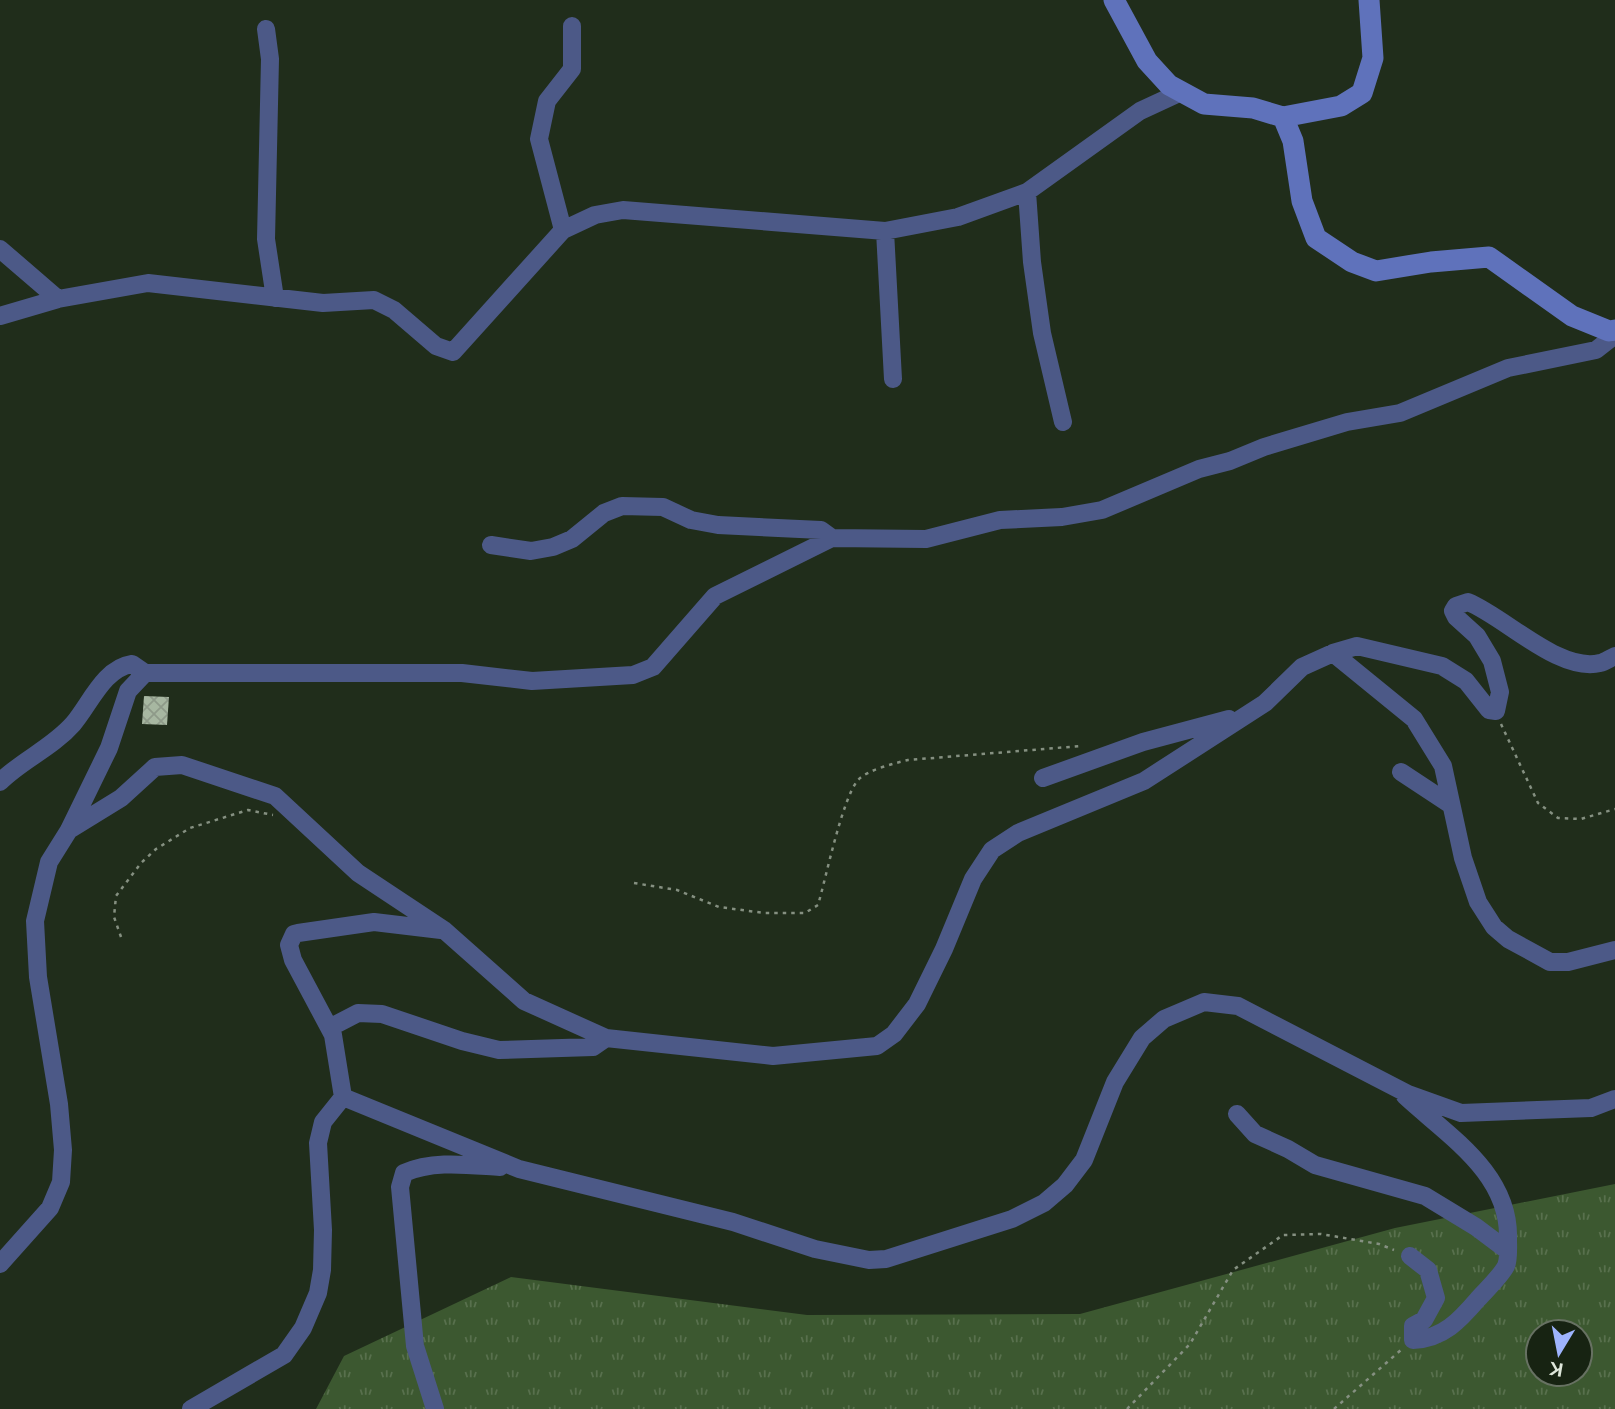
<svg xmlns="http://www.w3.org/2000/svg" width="1615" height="1409" font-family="Helvetica,sans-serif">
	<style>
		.grass { fill: url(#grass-tufts); fill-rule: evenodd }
		.building { fill: url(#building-cross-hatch) }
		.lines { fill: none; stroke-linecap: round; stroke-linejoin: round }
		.path { stroke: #859081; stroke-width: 2.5; stroke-dasharray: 3.5 5; stroke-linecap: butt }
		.street { stroke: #4c5987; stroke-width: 18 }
		.secondary { stroke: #5f72bb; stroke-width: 21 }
	</style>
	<defs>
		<pattern id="grass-tufts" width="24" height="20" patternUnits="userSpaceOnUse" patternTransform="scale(1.75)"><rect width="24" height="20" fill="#3c5830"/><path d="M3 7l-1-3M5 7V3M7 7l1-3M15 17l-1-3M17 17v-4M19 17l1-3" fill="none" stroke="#58704d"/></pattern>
		<pattern id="building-cross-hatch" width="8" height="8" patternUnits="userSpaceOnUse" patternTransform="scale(1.75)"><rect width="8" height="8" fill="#a7b7a1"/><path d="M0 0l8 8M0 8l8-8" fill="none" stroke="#8e9a89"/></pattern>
	</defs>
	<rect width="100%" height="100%" fill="#202d1b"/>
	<path class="grass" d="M1615,1184V1409H316L344,1356L511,1277L807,1315L1080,1314L1395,1228ZM1538,1332H1580V1374H1538Z"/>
	<path class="building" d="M144,696L169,697L167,725L142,724Z"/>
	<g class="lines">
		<path class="path" d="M1501,724L1538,803L1558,818L1581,819L1615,809
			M634,883L677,890L719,907L764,913H805L818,905C826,878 842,799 858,780C867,770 895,763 908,760L1081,746
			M121,937L114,917L116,896L141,863L156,849L190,828L248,810L273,815
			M1127,1409L1190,1344L1233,1270L1283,1235L1321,1234L1379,1244L1394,1250
			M1334,1409L1402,1349"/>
		<path class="street" d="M266,29L270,59L266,239L275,298
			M1027,192L1032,262L1042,333L1063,422
			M563,230L539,139L547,101L572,69V26
			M885,231L893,379
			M0,249L58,299
			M0,316L58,299L148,283L323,303L374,300L394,310L436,346L453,352L563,230L595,215L623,210L885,231L958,217L1027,192L1140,111L1181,92
			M491,545L531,551L553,547L572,539L604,513L622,506L663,507L691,520L718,525L821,530L832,538
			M1333,653L1414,719L1443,766L1463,858L1478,902L1494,927L1508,939L1550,962H1568L1615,950
			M1401,772L1451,805
			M1043,778L1143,742L1229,719
			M0,782C22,760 52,748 73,724C90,704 104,668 132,664L145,673H462L532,681L633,675L653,667L715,596L832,538L926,539L1000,520L1062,517L1102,510L1199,469L1230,461L1264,447L1347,422L1400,413L1508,368L1596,350L1615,335
			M69,830L121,798L155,767L182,765L275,796L358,873L444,930L524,1001L606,1038L773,1056L877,1046L894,1034L917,1004L944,949L973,879L992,850L1018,833L1144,781L1265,703L1302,667L1333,653L1357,646L1442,666L1466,681L1489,710L1496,711L1500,692L1492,661L1477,636L1456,617L1453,611L1456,606L1468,602C1505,617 1559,673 1600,663C1605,662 1610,658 1615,656
			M333,1035L331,1027L358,1013L382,1014L462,1041L499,1050L593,1047L606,1038
			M1405,1096C1448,1136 1510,1173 1508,1239C1508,1247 1509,1259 1506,1266C1500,1277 1487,1289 1478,1299C1460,1320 1443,1339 1413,1340V1326L1424,1320L1436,1298L1428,1270L1410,1256
			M343,1097L519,1169L733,1222L815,1249L869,1260L886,1259L1012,1219L1044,1203L1065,1185L1084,1160L1115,1082L1142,1038L1164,1019L1204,1002L1238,1006L1408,1094L1461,1113L1591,1108L1615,1099
			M1237,1114L1255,1134L1288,1149L1315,1165L1425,1196L1476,1227L1508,1251
			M0,1264L50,1208L61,1182L63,1150L59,1104L38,977L35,921L49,862L69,830L109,748L128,691L145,673
			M191,1409L284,1355L303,1328L318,1293L322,1270L323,1230L318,1143L323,1122L343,1097L333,1035L293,960L289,945L294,934L298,933L374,922L441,930
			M435,1409L415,1346L400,1187L404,1173C433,1160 468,1165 500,1167"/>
		<path class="secondary" d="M1114,0L1147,61L1169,85L1204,104L1253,108L1283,117L1293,141L1302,201L1316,238L1352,262L1376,271L1431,262L1489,257L1572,316L1609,331L1615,330
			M1283,117L1341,106L1362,93L1373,58L1369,0"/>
	</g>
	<g transform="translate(1559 1353) rotate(190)"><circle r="33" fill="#172312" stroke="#677162" stroke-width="2"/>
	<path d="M0-5L12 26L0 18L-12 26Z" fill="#9eb4fd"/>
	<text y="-10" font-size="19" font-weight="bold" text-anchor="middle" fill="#dee6da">K</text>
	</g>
</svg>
